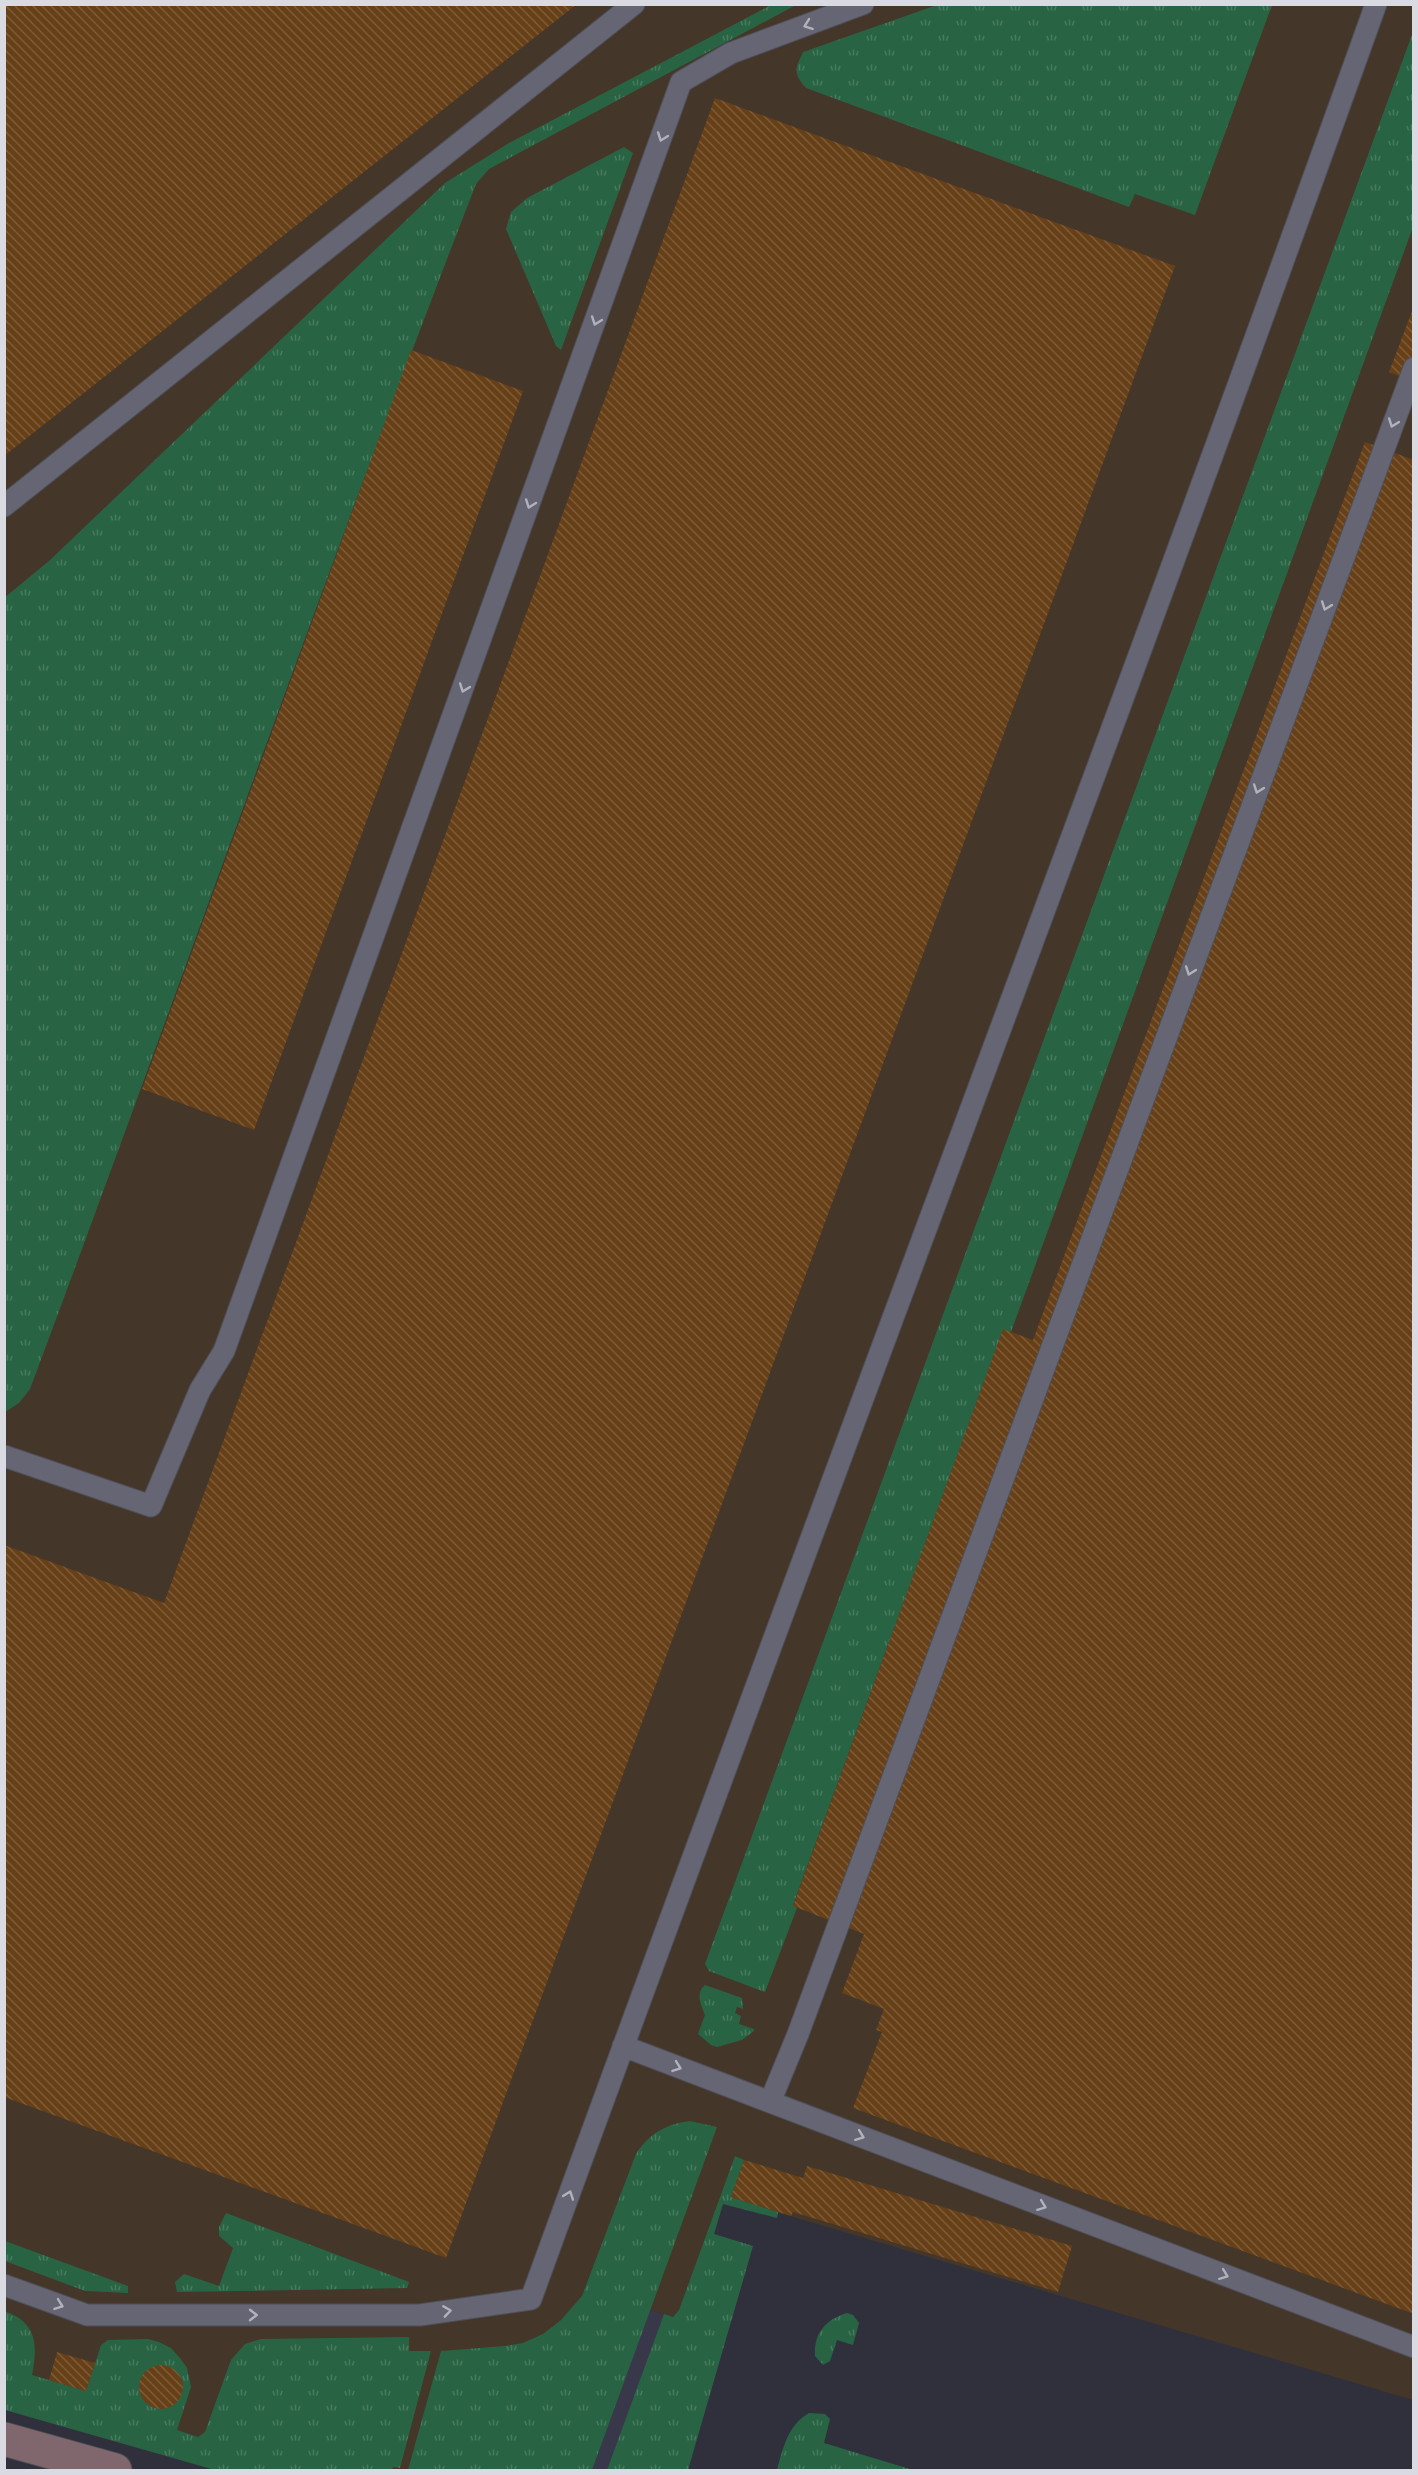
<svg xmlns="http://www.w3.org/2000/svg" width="1418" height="2475" font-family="'Work Sans',sans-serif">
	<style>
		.built { fill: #38384a }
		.industrial { fill: #443628 }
		.grass { fill: url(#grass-tufts) }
		.building { fill: url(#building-back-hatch) }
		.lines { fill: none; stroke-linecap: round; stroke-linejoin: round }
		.lane-casing { stroke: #4e4f58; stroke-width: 23 }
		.secondary-casing { stroke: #4e4f58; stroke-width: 35 }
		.lane { stroke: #656573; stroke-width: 21 }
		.secondary { stroke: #80676d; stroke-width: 33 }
		.oneway { stroke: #b1b2bb }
	</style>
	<defs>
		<pattern id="grass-tufts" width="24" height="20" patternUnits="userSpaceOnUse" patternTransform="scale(1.5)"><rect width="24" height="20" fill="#286443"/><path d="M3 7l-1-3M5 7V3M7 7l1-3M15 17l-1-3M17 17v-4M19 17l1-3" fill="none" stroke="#477a5e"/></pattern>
		<pattern id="building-back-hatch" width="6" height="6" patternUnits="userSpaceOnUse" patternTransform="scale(1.5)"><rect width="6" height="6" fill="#674018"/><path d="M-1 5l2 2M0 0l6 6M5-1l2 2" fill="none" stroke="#7c5b39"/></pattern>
	</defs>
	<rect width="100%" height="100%" fill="#30303c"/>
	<path class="built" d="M650,2310L664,2314L607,2470H592Z"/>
	<path class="industrial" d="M4,5H1413V2400L722,2196L679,2310L673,2317L650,2310L561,2470H258L5,2397Z"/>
	<path class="grass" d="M771,5H796L489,169L476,184C321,583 180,988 30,1389L19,1403L5,1412L4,598L49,561L445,183L509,143Z
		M937,5V4L1272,5L1195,215L1135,194L1129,207L806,88C793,73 795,69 803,52Z
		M1413,32V227L1011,1332L1003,1330L793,1905L797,1908L765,1992L709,1971L705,1964Z
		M624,147L633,153L561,350L556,346L506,229L511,212L527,198Z
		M705,1985L742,1998L743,2009L737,2007L735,2013L741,2016L739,2024L754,2029V2031L742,2040L717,2047L711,2045L698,2034L705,2015C701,2005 695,1993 705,1985Z
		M690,2121L717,2127L592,2470H408L441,2351L505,2346L523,2343L543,2334L561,2320L582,2296L636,2154C649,2133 667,2124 690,2121Z
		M735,2156L744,2160L731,2197L778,2212L777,2218L723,2204L714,2234L753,2246L688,2470H607L664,2314L673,2317L679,2310Z
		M226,2213L409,2282L407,2288L177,2292L175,2282L184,2274L219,2286L233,2248L219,2236V2227Z
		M5,2241L128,2286V2293L85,2291L5,2261Z
		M4,2311C37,2322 38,2345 32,2375L86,2391L101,2345L108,2340L148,2339L159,2342L171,2348L180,2358L187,2368L191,2387L177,2430L198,2437L205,2432L231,2360L245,2344L261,2339L409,2337V2351H431L400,2468L393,2467L392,2470H215L5,2410Z
		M847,2313L853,2315L859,2323L853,2345L837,2340L830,2361L823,2365L815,2356C814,2333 825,2320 847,2313Z
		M809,2413L825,2414L830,2419L824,2443L913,2470H777C783,2448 788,2425 809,2413Z"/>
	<path class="building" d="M4,4H577L4,456Z
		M715,98L1175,266L446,2258L4,2097V1545L164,1603Z
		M1414,306V382L1389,372Z
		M411,350L523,391L254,1130L142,1089Z
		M1365,442L1414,460V2314L853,2108L882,2032L876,2030L884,2009L842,1993L864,1934L793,1906L1003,1329L1033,1340Z
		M744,2160L803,2178L807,2166L1072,2246L1058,2292L793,2212L791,2216L731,2197Z
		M57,2352L95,2363L86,2391L49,2380Z
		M139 2387a22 22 0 1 1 44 0a22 22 0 1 1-44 0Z"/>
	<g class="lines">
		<defs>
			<path id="lane" d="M4,506L634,4
				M4,1456L151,1506L200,1390L224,1351L681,82L731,53L863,4
				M623,2046L1414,2347
				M770,2102L798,2034L1414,368
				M4,2285L87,2315H420L531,2299C809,1533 1101,772 1376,4"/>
			<path id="secondary" d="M4,2439L115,2470"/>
		</defs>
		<use href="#lane" class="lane-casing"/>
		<use href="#secondary" class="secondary-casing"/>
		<use href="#lane" class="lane"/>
		<use href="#secondary" class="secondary"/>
	</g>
	<defs><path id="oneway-chevron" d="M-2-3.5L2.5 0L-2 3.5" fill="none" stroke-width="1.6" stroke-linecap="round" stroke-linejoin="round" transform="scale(1.5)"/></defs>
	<g class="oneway">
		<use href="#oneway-chevron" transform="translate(808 25) rotate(160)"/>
		<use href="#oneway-chevron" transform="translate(662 137) rotate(110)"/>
		<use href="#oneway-chevron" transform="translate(596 321) rotate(110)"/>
		<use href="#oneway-chevron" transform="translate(1393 423) rotate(110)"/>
		<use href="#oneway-chevron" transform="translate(530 504) rotate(110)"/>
		<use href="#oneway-chevron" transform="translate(1326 606) rotate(110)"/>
		<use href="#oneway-chevron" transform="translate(464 688) rotate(110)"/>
		<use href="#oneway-chevron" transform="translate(1258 789) rotate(110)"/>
		<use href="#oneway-chevron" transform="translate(1190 971) rotate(110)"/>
		<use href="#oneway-chevron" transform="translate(677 2067) rotate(20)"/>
		<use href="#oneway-chevron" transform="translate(860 2136) rotate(21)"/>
		<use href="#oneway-chevron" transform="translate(569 2195) rotate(-70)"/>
		<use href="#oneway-chevron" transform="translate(1042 2206) rotate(21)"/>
		<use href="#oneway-chevron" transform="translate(1224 2275) rotate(21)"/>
		<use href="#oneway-chevron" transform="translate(59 2305) rotate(20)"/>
		<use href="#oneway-chevron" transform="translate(447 2311) rotate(-8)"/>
		<use href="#oneway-chevron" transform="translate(253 2315)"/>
	</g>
	<rect width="1418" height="2475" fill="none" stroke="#dadbe2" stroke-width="12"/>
</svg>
